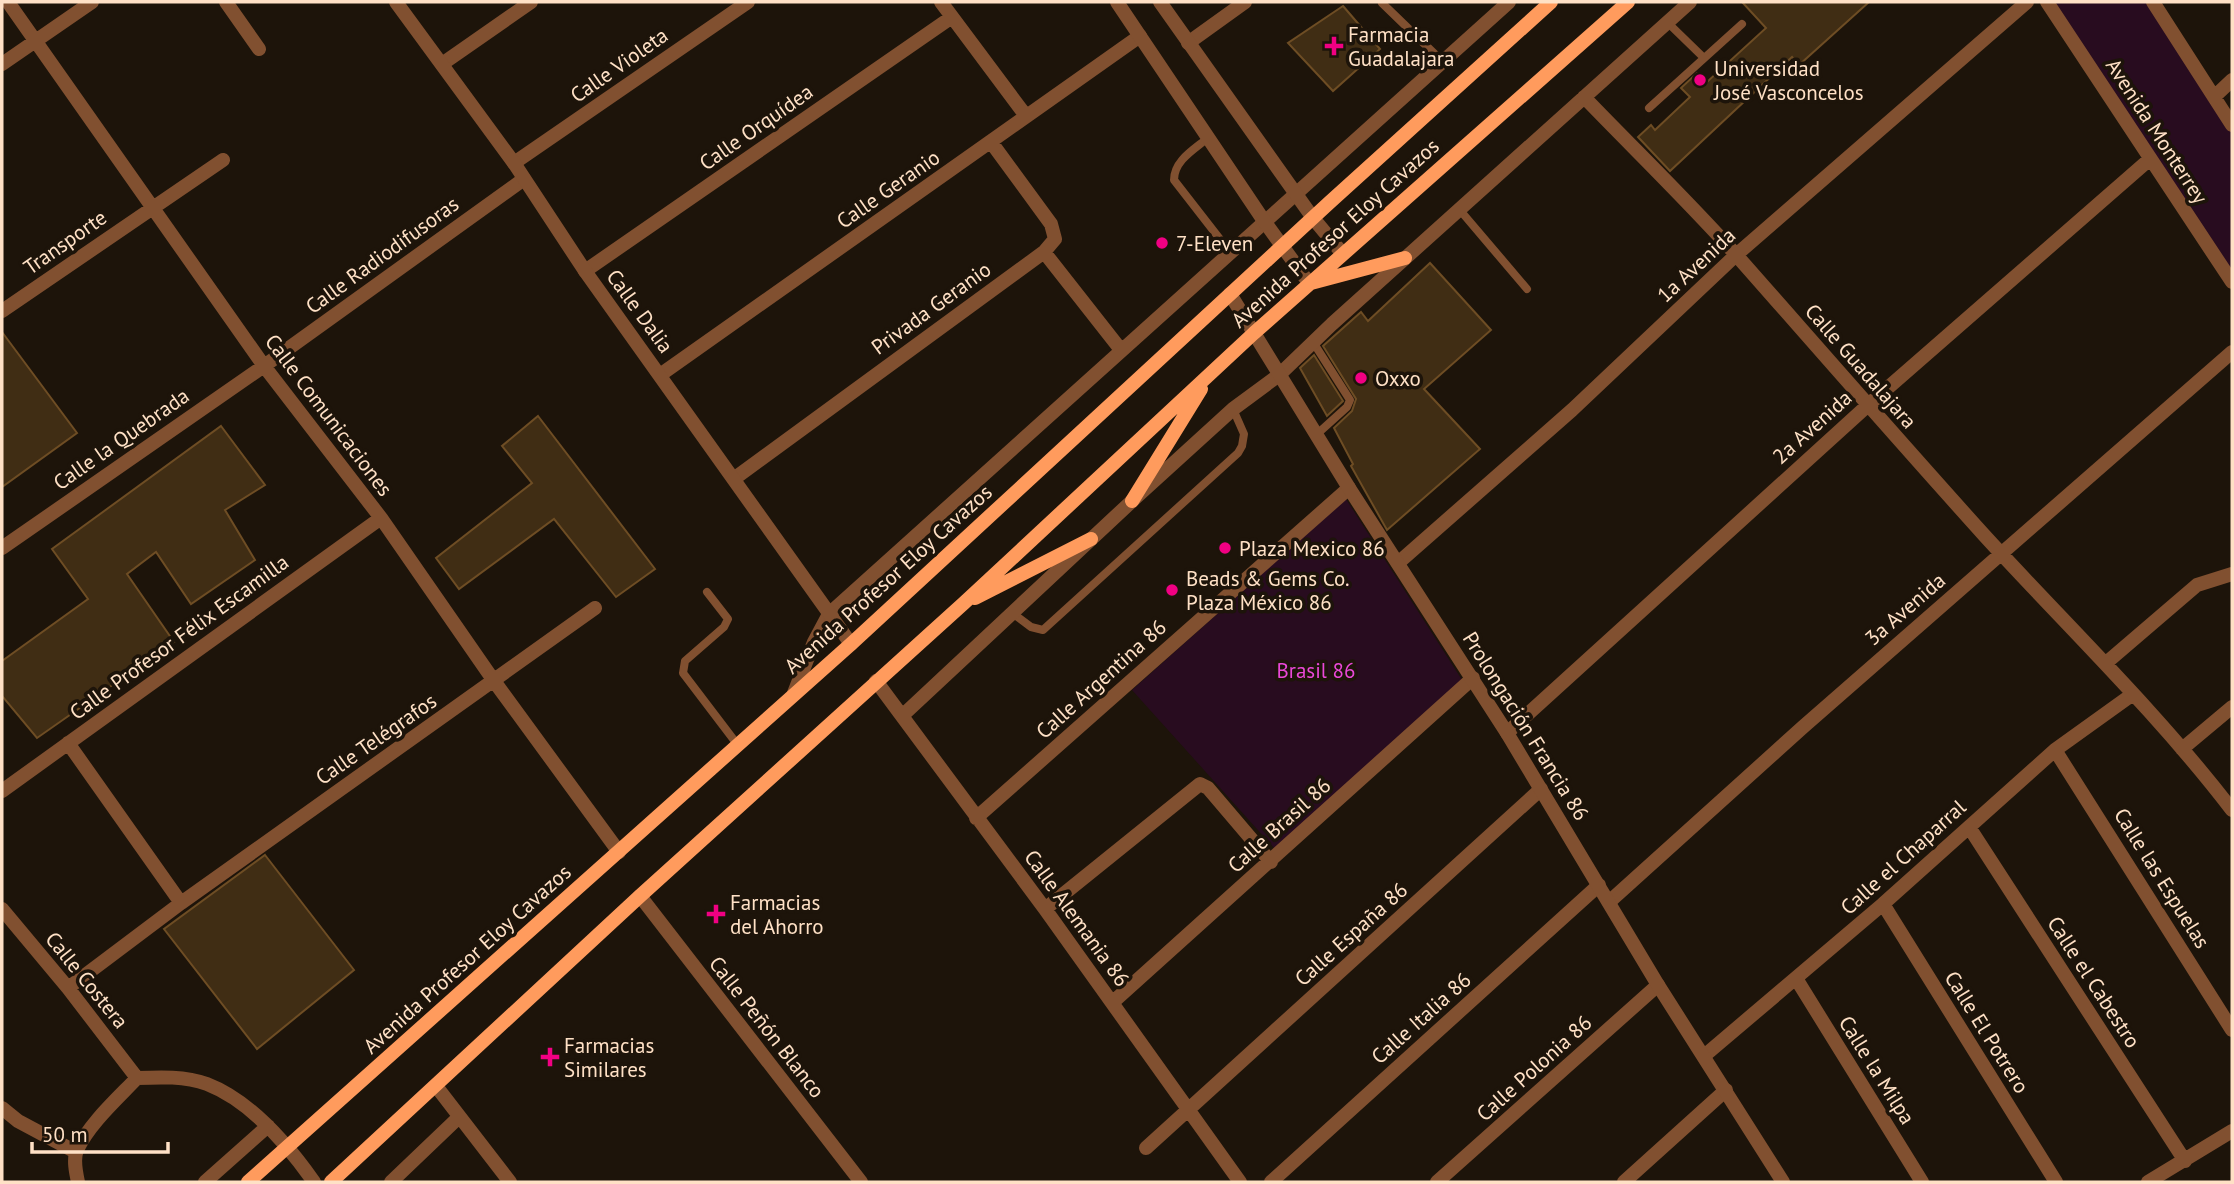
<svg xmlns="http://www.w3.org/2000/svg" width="2234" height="1184" font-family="'PT Sans',sans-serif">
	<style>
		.green { fill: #280c1f }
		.building { fill: #402d14; stroke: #6e4d24; stroke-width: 2 }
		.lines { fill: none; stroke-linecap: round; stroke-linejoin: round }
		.service { stroke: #815030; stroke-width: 8 }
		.minor { stroke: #815030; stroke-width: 14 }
		.tertiary { stroke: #815030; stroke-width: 14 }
		.secondary { stroke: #ff9b5d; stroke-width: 14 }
		.poi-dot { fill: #f10083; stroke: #1d140a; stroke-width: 2.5 }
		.labels { text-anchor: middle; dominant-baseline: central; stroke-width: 7; stroke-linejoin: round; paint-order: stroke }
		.poi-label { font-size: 21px; fill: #ffe1c6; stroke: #1d140a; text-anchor: start }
		.street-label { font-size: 21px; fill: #ffe1c6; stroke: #1d140a }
		.park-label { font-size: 21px; fill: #ea48d8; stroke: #1d140a }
	</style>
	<rect width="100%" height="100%" fill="#1d140a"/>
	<path class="green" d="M2047,2H2154L2232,122V287Z
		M1346,499L1464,683L1275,849L1132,690Z"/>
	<path class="building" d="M1742,2H1869L1799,65L1792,57L1670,171L1638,137L1651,125L1655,130L1690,97L1681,88L1697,73L1707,82L1766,28Z
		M1343,6L1380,49L1333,91L1288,43Z
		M1430,263L1491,330L1424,389L1480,449L1387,530L1351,466L1353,464L1334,428L1352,411L1356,399L1323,346L1361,312L1368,321Z
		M2,332L77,433L2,487Z
		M1314,355L1343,401L1327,416L1300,368Z
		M538,416L655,569L616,597L554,519L459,589L436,558L532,483L502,446Z
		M221,426L265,485L225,510L255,560L191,604L156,552L127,574L174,642L37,738L2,696V661L88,599L52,549Z
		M265,855L354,970L257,1049L164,929Z"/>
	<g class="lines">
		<path class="service" d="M1382,3L1442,61
			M1667,22L1704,58
			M1649,108L1742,24
			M1209,137C1195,149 1174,160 1174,180L1230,252
			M1459,209L1527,289
			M1313,342L1350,400L1347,407L1316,435
			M707,592L728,619L724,627L685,661L683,673L737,744
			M1011,612L1031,627L1043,630L1238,453L1242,446L1244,434L1233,409"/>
		<path class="minor" d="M8,2L264,366L381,518L494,681L619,852
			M226,2L259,49
			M941,2L1026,116
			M2047,2L2232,282
			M2153,2L2232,125
			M1188,43L1245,2
			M2,64L92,2
			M442,64L531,2
			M1584,97C1635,150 1689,202 1738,257C1820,350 1901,443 1984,535C2067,626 2157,712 2232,810
			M2214,97L2232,80
			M514,163L748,2
			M1044,252L1121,350
			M585,271L952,17
			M2,311L223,160
			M660,375L1140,36
			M735,478L1044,252L1055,239L1051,224L991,142
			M2,548L264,366L524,179
			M1398,563L1572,410L1736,255L2027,2
			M2106,663L2197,585L2232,574
			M876,681L1045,909L1240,1182
			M794,693L814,642L829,614L1509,2
			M902,716L1132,501L1233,409L1279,375L1332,324L1690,2
			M1507,733L1867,406L2150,159
			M68,743L181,903
			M2182,749L2232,707
			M2055,750L2232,1030
			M2,791L381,518
			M976,818L1349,488
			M1969,827L2185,1161
			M640,896L861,1182
			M1609,902L1803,727L2232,352
			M1883,904L2056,1182
			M2,909L68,988L137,1078
			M1045,909L1200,784L1208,788L1271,862
			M1797,980L1922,1182
			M68,988L181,903L595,608
			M1113,1002L1473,678
			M1704,1056L1883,904L2055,750L2133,694
			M436,1086L510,1182
			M2,1108L18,1121L76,1152
			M1146,1148L1541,789
			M78,1182C76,1173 73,1159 77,1150C89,1124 117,1099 137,1078C160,1077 185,1076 207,1084C251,1101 288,1145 314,1182
			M205,1182L268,1126
			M391,1182L458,1118
			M1271,1182L1599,885
			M1437,1182L1658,985
			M1624,1182L1726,1090
			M2148,1182L2232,1131"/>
		<path class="tertiary" d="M396,2L514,163L585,271L851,644
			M1117,2L1264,221L1309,283
			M1160,2L1313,218L1342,253
			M1230,294L1349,488L1507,733L1658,985L1783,1182"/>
		<path class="secondary" d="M1311,283L1405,258
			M1132,501L1201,389
			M975,598L1091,539
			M248,1182L851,644L1330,202L1551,2
			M331,1182L640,896L964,603L1254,333L1628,2"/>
	</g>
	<g class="poi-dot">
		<path d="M1330.5 35.5h7v7h7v7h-7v7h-7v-7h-7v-7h7z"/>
		<circle cx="1700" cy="80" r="7"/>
		<circle cx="1162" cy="243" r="7"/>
		<circle cx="1361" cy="378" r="7"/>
		<circle cx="1225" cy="548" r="7"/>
		<circle cx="1172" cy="590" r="7"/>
		<path d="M712.5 903.5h7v7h7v7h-7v7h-7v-7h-7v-7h7z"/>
		<path d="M546.5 1046.5h7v7h7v7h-7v7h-7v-7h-7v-7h7z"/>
	</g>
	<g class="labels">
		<g class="poi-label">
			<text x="1348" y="34">Farmacia<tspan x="1348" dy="24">Guadalajara</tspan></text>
			<text x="1714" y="68">Universidad<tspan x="1714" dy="24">José Vasconcelos</tspan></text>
			<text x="1176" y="243">7-Eleven</text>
			<text x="1375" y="378">Oxxo</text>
			<text x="1239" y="548">Plaza Mexico 86</text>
			<text x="1186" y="578">Beads &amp; Gems Co.<tspan x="1186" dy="24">Plaza México 86</tspan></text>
			<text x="730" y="902">Farmacias<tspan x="730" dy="24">del Ahorro</tspan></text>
			<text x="564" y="1045">Farmacias<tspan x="564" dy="24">Similares</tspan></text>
		</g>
		<g class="street-label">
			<text transform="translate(619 65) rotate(-35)">Calle Violeta</text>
			<text transform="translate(756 127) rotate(-35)">Calle Orquídea</text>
			<text transform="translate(2157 131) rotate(57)">Avenida Monterrey</text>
			<text transform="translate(888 189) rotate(-35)">Calle Geranio</text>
			<text transform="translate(1335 233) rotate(-42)">Avenida Profesor Eloy Cavazos</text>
			<text transform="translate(65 242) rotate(-35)">Transporte</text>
			<text transform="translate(382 255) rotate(-36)">Calle Radiodifusoras</text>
			<text transform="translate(1696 265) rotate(-43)">1a Avenida</text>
			<text transform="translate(931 308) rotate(-36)">Privada Geranio</text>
			<text transform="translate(640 311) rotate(54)">Calle Dalia</text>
			<text transform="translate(1861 366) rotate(49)">Calle Guadalajara</text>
			<text transform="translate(329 415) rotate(53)">Calle Comunicaciones</text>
			<text transform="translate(1812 427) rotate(-42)">2a Avenida</text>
			<text transform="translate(121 439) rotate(-35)">Calle la Quebrada</text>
			<text transform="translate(888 579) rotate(-42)">Avenida Profesor Eloy Cavazos</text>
			<text transform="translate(1905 609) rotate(-41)">3a Avenida</text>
			<text transform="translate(179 637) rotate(-36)">Calle Profesor Félix Escamilla</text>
			<text transform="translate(1101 679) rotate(-42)">Calle Argentina 86</text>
			<text transform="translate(1526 726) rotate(58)">Prolongación Francia 86</text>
			<text transform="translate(376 739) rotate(-35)">Calle Telégrafos</text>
			<text transform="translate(1279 825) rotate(-42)">Calle Brasil 86</text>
			<text transform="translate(1903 857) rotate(-42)">Calle el Chaparral</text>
			<text transform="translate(2162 878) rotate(58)">Calle las Espuelas</text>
			<text transform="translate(1077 918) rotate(54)">Calle Alemania 86</text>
			<text transform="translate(1351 934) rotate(-42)">Calle España 86</text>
			<text transform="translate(467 959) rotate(-42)">Avenida Profesor Eloy Cavazos</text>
			<text transform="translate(87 980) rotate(51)">Calle Costera</text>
			<text transform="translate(2094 982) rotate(57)">Calle el Cabestro</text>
			<text transform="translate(1421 1018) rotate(-42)">Calle Italia 86</text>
			<text transform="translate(767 1027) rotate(52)">Calle Peñón Blanco</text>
			<text transform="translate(1987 1032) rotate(58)">Calle El Potrero</text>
			<text transform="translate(1534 1068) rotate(-42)">Calle Polonia 86</text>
			<text transform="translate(1877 1070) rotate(58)">Calle la Milpa</text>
		</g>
		<g class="park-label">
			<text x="1316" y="670">Brasil 86</text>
		</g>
	</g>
	<rect width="2234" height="1184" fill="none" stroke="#ffe1c6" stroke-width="7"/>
	<path d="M32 1142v10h136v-10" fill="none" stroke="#ffe1c6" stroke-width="3.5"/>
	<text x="42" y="1142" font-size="21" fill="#ffe1c6" stroke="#1d140a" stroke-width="5" paint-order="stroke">50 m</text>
</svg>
